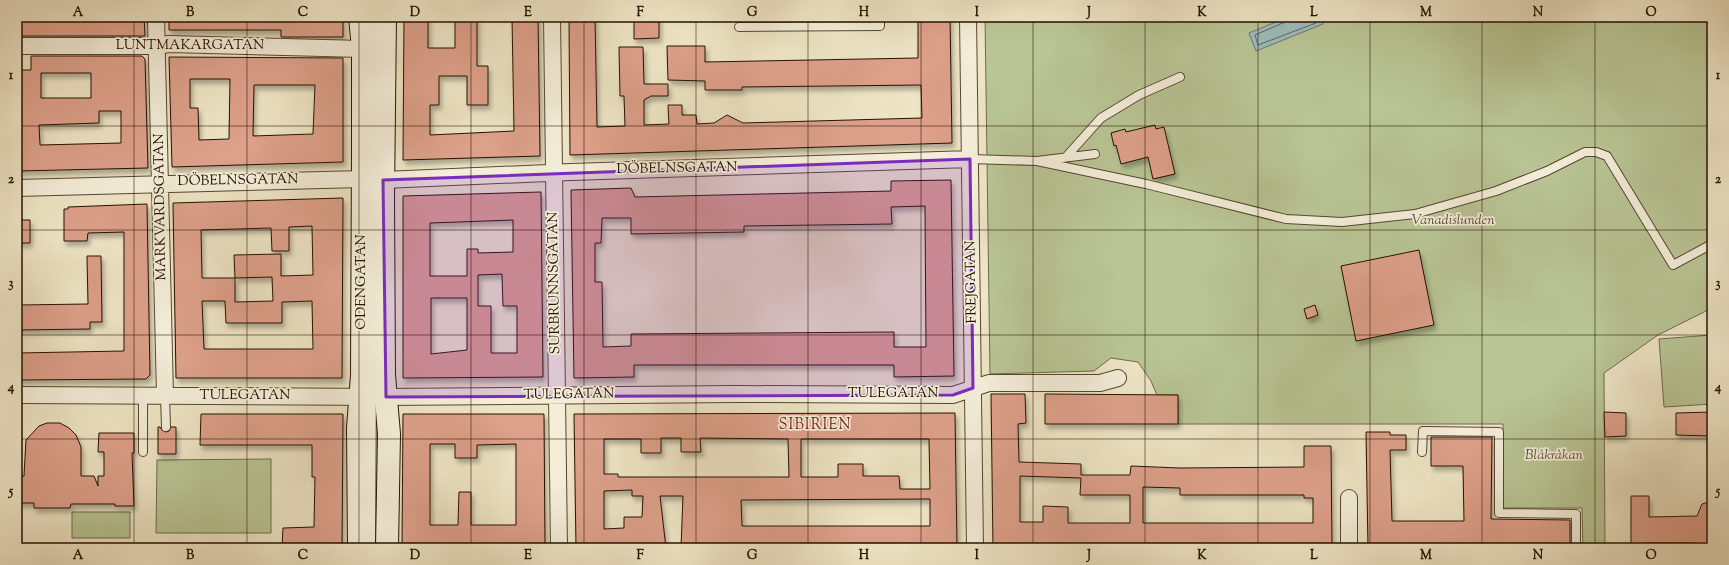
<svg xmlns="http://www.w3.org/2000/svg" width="1729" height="565" font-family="'Sorts Mill Goudy',serif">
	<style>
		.green { fill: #b9c595; stroke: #6f6b4a }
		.water { fill: #9cbdbd; stroke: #6c7871 }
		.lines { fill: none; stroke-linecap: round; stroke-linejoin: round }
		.shore { stroke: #60675e; stroke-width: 1 }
		.building { fill: #dda08a; stroke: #251100; fill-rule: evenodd; filter: url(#shadow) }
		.service-casing { stroke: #574631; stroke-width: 10 }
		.minor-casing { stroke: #574631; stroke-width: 18 }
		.secondary-casing { stroke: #251100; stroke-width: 24 }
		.service { stroke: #f4eed9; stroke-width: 8 }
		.minor { stroke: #f4eed9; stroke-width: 16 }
		.secondary { stroke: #f4eed9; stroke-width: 22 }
		.marked { fill: #7b2cbf; fill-opacity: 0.2; stroke: #7b2cbf; stroke-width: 3; stroke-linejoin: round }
		.grid { fill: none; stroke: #251100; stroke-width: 1; stroke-opacity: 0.55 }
		.labels { text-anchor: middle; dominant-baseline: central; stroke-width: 3.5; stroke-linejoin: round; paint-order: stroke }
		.street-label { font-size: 14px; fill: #251100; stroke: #f4eed9 }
		.park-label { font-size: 14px; font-style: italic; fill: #595034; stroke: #f4eed9 }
		.neighbourhood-label { font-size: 15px; letter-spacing: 1px; fill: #7a1f14; stroke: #f4eed9 }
		.neatline { fill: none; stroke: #251100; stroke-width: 1.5 }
		.grid-label { font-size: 13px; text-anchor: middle; font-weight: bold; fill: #251100 }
	</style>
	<defs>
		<filter id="shadow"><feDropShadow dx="2.5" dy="4.5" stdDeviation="2" flood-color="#0004"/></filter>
	</defs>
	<rect width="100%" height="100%" fill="#eee5c5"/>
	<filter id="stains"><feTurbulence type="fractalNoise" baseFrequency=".005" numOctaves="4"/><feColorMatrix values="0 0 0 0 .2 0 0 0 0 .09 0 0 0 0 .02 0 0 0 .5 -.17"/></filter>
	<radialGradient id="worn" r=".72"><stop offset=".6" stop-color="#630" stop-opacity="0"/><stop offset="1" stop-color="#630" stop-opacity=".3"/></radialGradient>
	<path class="green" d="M985,17H1712V308L1658,335L1604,373L1605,548H1583L1582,508H1502L1503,424H1178V395H1157L1151,381L1138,362L1111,358L1094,371L990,374Z
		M1712,335V404L1664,407L1659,339Z
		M271,459V533H156L157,460Z
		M72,512H130V538H72Z"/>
	<path class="water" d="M1288,17H1321L1323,24L1256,51L1249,33Z"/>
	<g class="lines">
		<path class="shore" d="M1288,17L1285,22L1255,35L1258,45L1316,23L1317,17"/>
	</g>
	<path class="building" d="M17,17H144L145,36H17Z
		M169,17H343V37H281V30H169Z
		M404,17H428V48H455V17H477V66H488V105H467V76H439V105H430V135L514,131L512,17H538L540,156L403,160Z
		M569,17H595L597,127L625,126L624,96H620L619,47H643L644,84H668V96H651L644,100V125L669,124L668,105H682V115H696L697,124L714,123L727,115L743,123L922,118L921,85L742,87V90H705V81L668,80L667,46H705V62L918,58V17H950L952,143L570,155Z
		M634,17H659V38L634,39Z
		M31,56H142L145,59L148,168L17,171V144H21V123H17V70H31ZM41,73H91V98H41ZM99,111H121V143L40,145L39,125L99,123Z
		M169,57L343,58V162L172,167ZM190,79H230L229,139L199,140L198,108H190ZM254,85H315L313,134L253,136Z
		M1155,125L1156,129L1164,127L1175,174L1153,179L1148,157L1121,164L1116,145L1114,146L1111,133L1125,129L1126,132Z
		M951,180L954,376L894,377V365H634V377L574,378L571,190L631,188L635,197L891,191V181ZM925,206L926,347H894V332L631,334V346L603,347L602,282H595V243H601L602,218H631V234L744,232V226L892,224L891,207Z
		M541,192L543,377L403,378V196ZM513,220V252L478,253V249H467V276H430V223ZM502,274L503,306H517V353H491V306H478V275ZM431,298H467V350L431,354Z
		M343,198L342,378H176L173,203ZM312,226L313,275L281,276V254L234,255L235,278H202L201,230L271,228L272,251H289V227ZM272,277L273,301L235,302V278ZM202,301H225L226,323H282V302L312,301L313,349H204Z
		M147,204L150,375L146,379L17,380V353L124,351V232L88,233L87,241H64V209H68V207Z
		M17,220H30V243H17Z
		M1419,250L1434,325L1356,341L1341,266Z
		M87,256H101L102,322H90V329L17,330V305L88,304Z
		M1315,305L1318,315L1307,319L1304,309Z
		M991,394H1025L1026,423L1018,424L1019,462L1081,464V475H1130L1131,466L1180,468L1304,467V446H1331L1332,548H993ZM1020,476L1081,478L1080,495H1130V523H1068V507L1043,506V522H1020ZM1143,487L1180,488V495H1304V498H1313V523H1143Z
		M1045,394L1178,395V424H1045Z
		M1604,412L1626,413V436L1605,437Z
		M1712,412V436L1676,435V413Z
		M955,413L957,548H681L683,496H660L666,548H576L574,414ZM661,438H681V452H701L700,438L788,439L789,477H618V474H604V439H641V453H661ZM801,439H929L930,489H900L899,476H863V464H838V477H801ZM632,490V496H643L642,517H624V528L604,529V491ZM930,499V526H742L741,500Z
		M201,414H343L342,548H282L283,528L314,527L315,477H312V445H200Z
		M403,414H544L545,548H402ZM430,444H455V458H477V445L516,444V525H471V492H459L458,525H430Z
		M47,423H60L69,428L76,435L81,447V476H94L98,486V476H104V452H98L99,433H134V453H132L134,506H115V504H71L70,508H34V503H17V476H24L26,440L39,426Z
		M158,427H160L162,430L166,432L169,431L171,427H176V454H158Z
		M1366,432H1390V435H1406V450H1390L1392,521H1464L1463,466H1431V437H1492L1491,519L1570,520V548H1368Z
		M1631,496H1649V517L1697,516L1702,504L1712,501V548H1693V543H1645V548H1631Z"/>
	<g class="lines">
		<defs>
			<path id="service" d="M373,17V47
				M1711,17L1712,18
				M739,27L880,26V17
				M1066,157L1101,118L1139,95L1180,77
				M970,159L1037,161L1095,154
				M1037,161L1146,184L1286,219L1342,222L1415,214L1496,191L1547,171L1585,152H1596L1607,156L1673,265L1712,244
				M165,396L166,427
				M143,452V396
				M1422,452L1423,431L1499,432V513L1576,514V548
				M371,548L372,375"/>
			<path id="minor" d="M156,17L165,396
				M552,17L559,548
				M968,17L975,548
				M17,46H156L169,44L363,49
				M383,180L571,172L970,159
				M17,188L363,179
				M17,395L386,397L737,394L953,395L989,383H1100L1118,378
				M1349,498V548"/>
			<path id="secondary" d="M385,17L383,198L384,375L389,434L387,548
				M359,548L358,428L362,375L363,147V49L360,17"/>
		</defs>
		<use href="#service" class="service-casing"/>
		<use href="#minor" class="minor-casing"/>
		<use href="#secondary" class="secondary-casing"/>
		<use href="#service" class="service"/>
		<use href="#minor" class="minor"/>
		<use href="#secondary" class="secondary"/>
	</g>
	<path class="marked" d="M970,159L973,388L953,395L386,397L383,180Z"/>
	<path class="grid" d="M134,17V548M247,17V548M359,17V548M471,17V548M584,17V548M696,17V548M808,17V548M921,17V548M1033,17V548M1145,17V548M1258,17V548M1370,17V548M1482,17V548M1595,17V548M17,126H1712M17,230H1712M17,335H1712M17,439H1712"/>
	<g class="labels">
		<g class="street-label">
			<text x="190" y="46">LUNTMAKARGATAN</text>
			<text transform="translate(677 169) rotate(-1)">DÖBELNSGATAN</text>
			<text transform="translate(238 181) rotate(-1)">DÖBELNSGATAN</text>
			<text transform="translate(161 207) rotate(-91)">MARKVARDSGATAN</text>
			<text transform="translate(362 282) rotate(-90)">ODENGATAN</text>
			<text transform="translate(972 282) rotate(-91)">FREJGATAN</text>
			<text transform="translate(555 283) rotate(-91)">SURBRUNNSGATAN</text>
			<text x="893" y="394">TULEGATAN</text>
			<text transform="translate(569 395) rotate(-1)">TULEGATAN</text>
			<text x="245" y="396">TULEGATAN</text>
		</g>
		<g class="park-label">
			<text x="1453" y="221">Vanadislunden</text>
			<text x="1554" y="456">Blåkråkan</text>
		</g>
		<g class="neighbourhood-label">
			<text x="815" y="425">SIBIRIEN</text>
		</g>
	</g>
	<rect width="1729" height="565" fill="none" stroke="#eee5c5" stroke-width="44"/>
	<rect x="22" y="22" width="1685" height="521" class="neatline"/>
	<g class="grid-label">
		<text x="78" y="16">A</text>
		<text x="190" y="16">B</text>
		<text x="303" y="16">C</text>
		<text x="415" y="16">D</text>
		<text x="528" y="16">E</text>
		<text x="640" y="16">F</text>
		<text x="752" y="16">G</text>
		<text x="864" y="16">H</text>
		<text x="977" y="16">I</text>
		<text x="1089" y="16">J</text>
		<text x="1202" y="16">K</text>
		<text x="1314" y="16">L</text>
		<text x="1426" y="16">M</text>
		<text x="1538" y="16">N</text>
		<text x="1651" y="16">O</text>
		<text x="11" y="79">1</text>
		<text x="1718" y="79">1</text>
		<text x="11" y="183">2</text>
		<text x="1718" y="183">2</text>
		<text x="11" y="287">3</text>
		<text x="1718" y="287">3</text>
		<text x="11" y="391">4</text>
		<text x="1718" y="391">4</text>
		<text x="11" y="495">5</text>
		<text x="1718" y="495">5</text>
		<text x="78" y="559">A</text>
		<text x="190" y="559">B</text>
		<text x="303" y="559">C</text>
		<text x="415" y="559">D</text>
		<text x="528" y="559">E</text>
		<text x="640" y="559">F</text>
		<text x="752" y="559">G</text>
		<text x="864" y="559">H</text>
		<text x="977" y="559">I</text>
		<text x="1089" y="559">J</text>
		<text x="1202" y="559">K</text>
		<text x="1314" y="559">L</text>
		<text x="1426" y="559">M</text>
		<text x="1538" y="559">N</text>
		<text x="1651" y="559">O</text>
	</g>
	<rect width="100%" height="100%" filter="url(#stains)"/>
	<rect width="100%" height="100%" fill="url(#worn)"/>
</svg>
